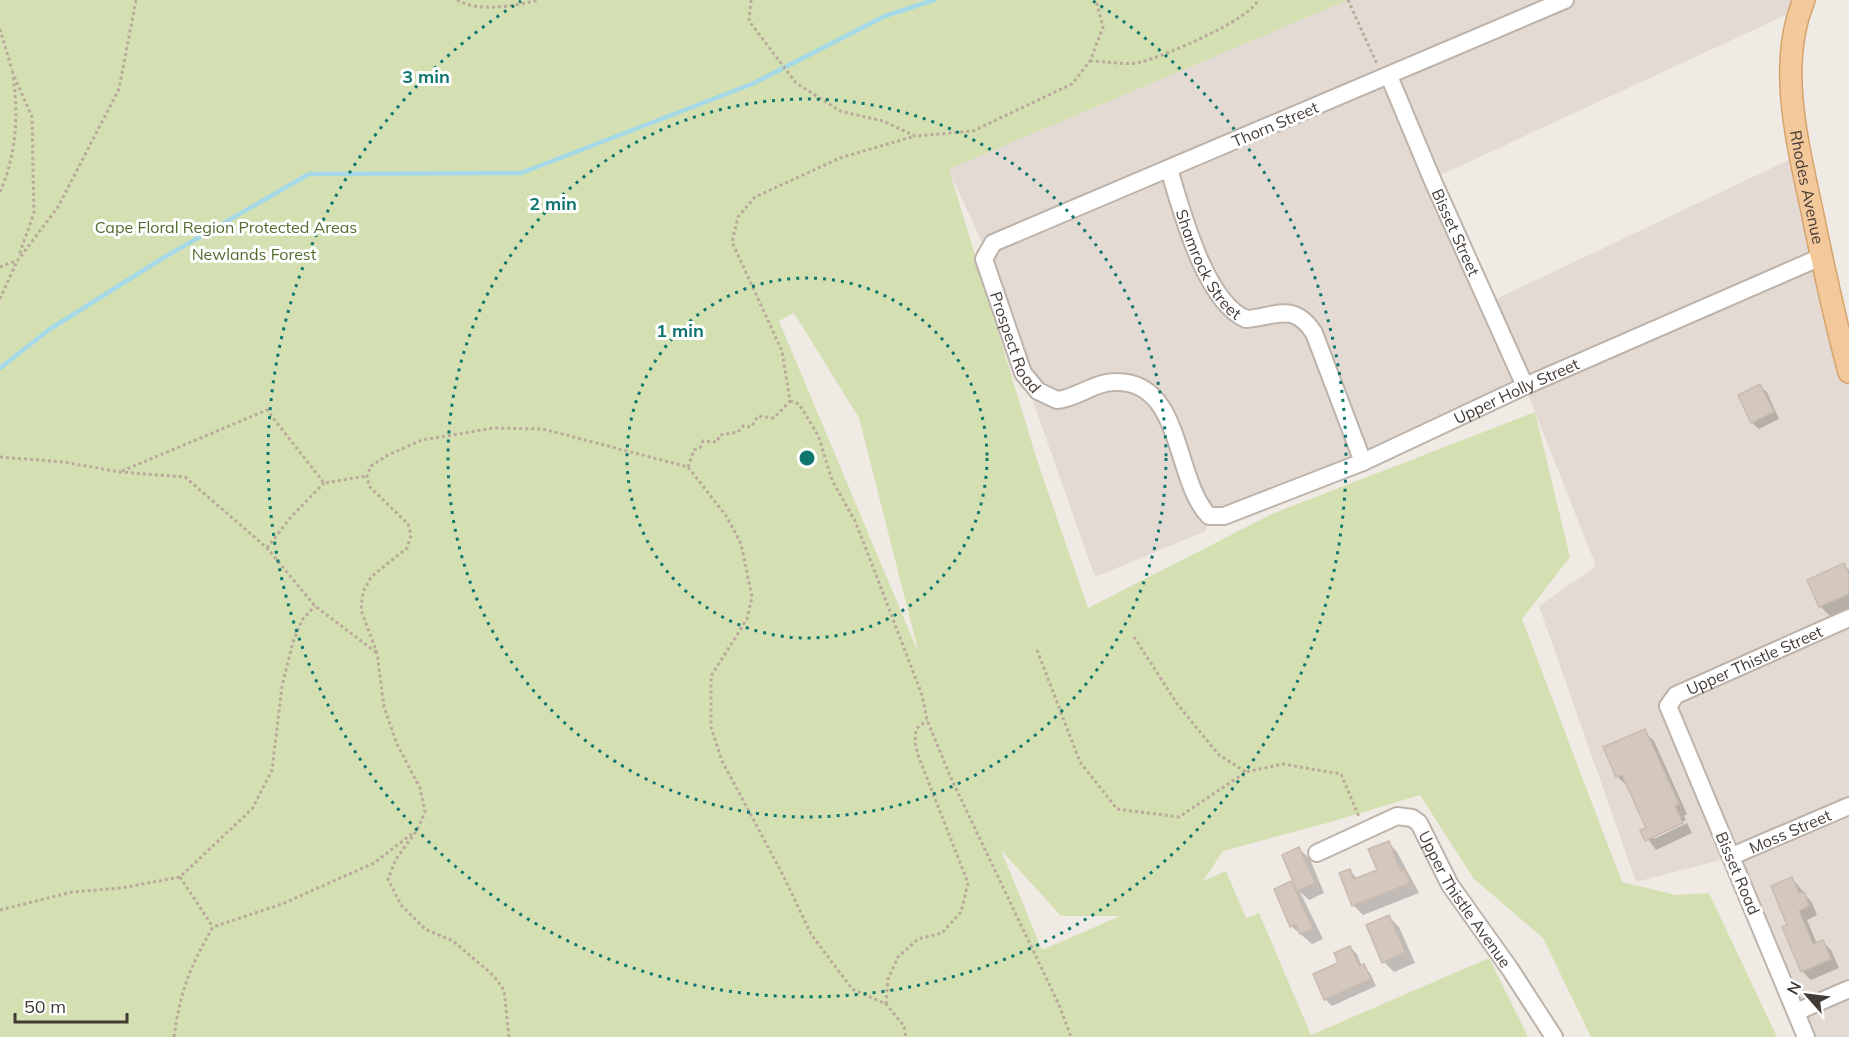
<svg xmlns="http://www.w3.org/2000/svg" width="1849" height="1037" font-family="Mulish,sans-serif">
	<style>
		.residential { fill: #e3dbd3 }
		.green { fill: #d4e0b1; fill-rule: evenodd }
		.shadow { fill: #0003 }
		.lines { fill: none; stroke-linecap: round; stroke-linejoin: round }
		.stream { stroke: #a6d9e7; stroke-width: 4.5 }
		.building { fill: #d3c7be; stroke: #cabbaf; stroke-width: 1.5 }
		.minor-casing { stroke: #bdb3ab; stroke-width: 20 }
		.major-casing { stroke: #d5a36d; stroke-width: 24 }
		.path { stroke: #baaa9b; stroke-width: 3; stroke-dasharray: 3 3; stroke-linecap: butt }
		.minor { stroke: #fff; stroke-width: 16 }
		.major { stroke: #f3c99b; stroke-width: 21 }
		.ring { fill: none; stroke: #0f766e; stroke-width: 3; stroke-dasharray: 3 6 }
		.labels { text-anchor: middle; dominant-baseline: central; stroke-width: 6; stroke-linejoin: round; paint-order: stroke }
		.street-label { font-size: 16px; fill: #423a35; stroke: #fff }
		.park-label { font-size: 16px; fill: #526c2f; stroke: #fff }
		.centre { fill: #0f766e; stroke: #fff; stroke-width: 3 }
		.ring-label { font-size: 18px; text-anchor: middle; font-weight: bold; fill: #0f766e; stroke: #fff; stroke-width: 6; stroke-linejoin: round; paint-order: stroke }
	</style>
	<rect width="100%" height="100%" fill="#f0eae5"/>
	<path class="residential" d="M1348,0H1804L1801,8L1432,179L1490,302L1801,154L1849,372V1037H1806L1732,857L1636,882L1539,606L1596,566L1525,387L1209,516L1206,531L1095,577L1023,373L986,251L948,169Z"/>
	<path class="green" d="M0,0H1348L949,169L1037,460L1088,608L1274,513L1535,412L1570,557L1522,619L1622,882L1676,895L1709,893L1777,1037H1591L1543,938L1474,879L1420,795L1327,823L1223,851L1203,881L1226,871L1246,918L1259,913L1311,1035L1489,958L1528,1037H0ZM794,313L859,418L919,654L779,321ZM1001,850L1061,916H1120L1042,950Z"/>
	<path class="shadow" d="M1760,386L1767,392L1779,419L1759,429L1752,423L1740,396Z
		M1843,565L1849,570V609L1831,617L1820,606Z
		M1644,731L1654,741L1687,814L1684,816L1686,820L1654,836V839L1687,823L1692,833L1656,850L1642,831L1648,828L1627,786L1617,776Z
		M1388,842L1397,852L1419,893L1363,915L1354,906L1341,874L1350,871L1358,879L1379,871Z
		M1299,849L1310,859L1324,893L1309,900L1300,892L1323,939L1312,944L1291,926L1290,883L1299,892L1283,855Z
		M1792,878L1812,903L1817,915L1807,920L1817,944L1822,941L1831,950L1839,968L1811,980L1802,971L1789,926Z
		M1389,917L1399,927L1415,963L1394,972L1384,962Z
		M1350,947L1357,954L1362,967L1370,973L1376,986L1332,1006L1325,999Z"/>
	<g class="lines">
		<path class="stream" d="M0,368L50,329L163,258L309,174L521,173L752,84L885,16L934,0"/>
	</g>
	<path class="building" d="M1760,384L1774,412L1751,423L1738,395Z
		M1844,563L1849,575V594L1819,607L1807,580Z
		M1645,729L1679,804L1675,806L1683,823L1645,841L1640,830L1646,828L1622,775L1616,777L1603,747Z
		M1389,841L1401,871L1405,870L1410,883L1352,906L1339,873L1350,869L1354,879L1377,870L1368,849Z
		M1299,847L1315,883L1297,891L1282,855Z
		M1792,877L1799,893L1804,892L1809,906L1799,911L1813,944L1823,940L1831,959L1801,972L1782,927L1787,925L1771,886Z
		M1291,881L1313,929L1300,934L1296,924L1290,927L1274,889Z
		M1389,915L1405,952L1382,963L1366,925Z
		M1350,946L1359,966L1364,964L1371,979L1324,1000L1313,974L1338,963L1334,953Z"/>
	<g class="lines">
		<defs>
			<g id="minor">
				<path id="s1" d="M1565,0L993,243L984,259L1023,373L1038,391L1057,400C1078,398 1095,381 1117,382C1183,382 1174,480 1209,516H1224L1363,462L1525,386L1821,257"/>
				<path id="s2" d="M1389,76L1432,179L1525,386"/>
				<path id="s3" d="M1169,169C1181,209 1205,302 1246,319C1276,317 1293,301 1314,333L1363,462"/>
				<path id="s4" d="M1317,853L1397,816L1412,818L1419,823L1450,885L1510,969L1554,1037"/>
				<path id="s5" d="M1732,856L1849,806"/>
				<path d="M1796,1012L1849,989"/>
				<path id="s6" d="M1806,1037L1668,706L1676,695L1849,618"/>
			</g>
			<g id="major">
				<path id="s7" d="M1804,0C1776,67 1799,148 1813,216C1824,269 1835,321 1849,372"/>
			</g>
		</defs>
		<use href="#minor" class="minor-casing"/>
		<use href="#major" class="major-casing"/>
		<path class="path" d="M457,0C481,13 513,6 539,0
			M751,0L749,21L796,83L840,111L883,121L915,136L973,131L1072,84L1090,61L1103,27L1096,0
			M1348,0L1377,64
			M0,29L12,70
			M1090,61C1105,61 1127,66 1141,62C1164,56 1250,20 1258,0
			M12,71L32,117L34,213L19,255
			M0,192C16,156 19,115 13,77
			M0,267L18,260L58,207L119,89L136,0
			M0,299L17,261
			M790,401L799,404L818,435L832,480L855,521L873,567L922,695L927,720L951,778L1060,1007L1071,1037
			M0,457L64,462L120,472L185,477L267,548L315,606L377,653
			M688,467L694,450L700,448L703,441L717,442L720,435L738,432L743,426L751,427L758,416L774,418L790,401L782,351L732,242L738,217L755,197L840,158L915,136
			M122,471L267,410L324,483L367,476
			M267,548L290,518L324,483
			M1134,637L1178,705L1219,755L1246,772
			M1037,650L1080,762L1117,809L1179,817L1246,772L1283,764L1341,774L1359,817
			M180,877L213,927
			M0,910L72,892L121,888L180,877L252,809L272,770L282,686L293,642L302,620L315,606
			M886,1004L888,979L898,957L918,939L942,933L961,912L968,883L918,755L915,743L916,729L927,720
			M174,1037C180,992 190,966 213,927L282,904L374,863L413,833
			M509,1037L504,990L494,976L453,941L425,929L401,905L388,879L396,859L417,830L425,812L420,788L397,744L384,707L377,653L361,610L363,592L371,577L407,548L411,535L408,524L369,486L367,476L371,466L388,455L422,440L494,428L543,429L688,467L727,517L741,544L752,597L747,619L711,676V727L722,761L783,875L811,934L852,989L886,1004L904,1026L906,1037"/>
		<use href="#minor" class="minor"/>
		<use href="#major" class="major"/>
	</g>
	<g class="ring">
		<circle cx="807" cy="458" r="180"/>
		<circle cx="807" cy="458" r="359"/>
		<path d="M1093 1A539 539 0 1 1 521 1"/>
	</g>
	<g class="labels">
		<g class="street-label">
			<text transform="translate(1275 124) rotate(-23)">Thorn Street</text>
			<text stroke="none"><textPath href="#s7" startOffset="190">Rhodes Avenue</textPath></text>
			<text stroke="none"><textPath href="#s2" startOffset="170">Bisset Street</textPath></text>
			<text stroke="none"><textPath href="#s3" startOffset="104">Shamrock Street</textPath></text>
			<text stroke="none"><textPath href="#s1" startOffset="729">Prospect Road</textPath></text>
			<text stroke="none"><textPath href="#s1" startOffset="1374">Upper Holly Street</textPath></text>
			<text stroke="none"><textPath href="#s6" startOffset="458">Upper Thistle Street</textPath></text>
			<text stroke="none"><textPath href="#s5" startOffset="63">Moss Street</textPath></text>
			<text transform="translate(1738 873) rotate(67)">Bisset Road</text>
			<text stroke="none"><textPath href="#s4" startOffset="201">Upper Thistle Avenue</textPath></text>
		</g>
		<g class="park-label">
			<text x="226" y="227">Cape Floral Region Protected Areas</text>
			<text x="254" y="254">Newlands Forest</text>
		</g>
	</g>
	<circle cx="807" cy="458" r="9" class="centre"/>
	<g class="ring-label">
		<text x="426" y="83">3 min</text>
		<text x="553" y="210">2 min</text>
		<text x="680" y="337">1 min</text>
	</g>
	<g transform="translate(1807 995) rotate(298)" stroke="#ffffff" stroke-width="4.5" paint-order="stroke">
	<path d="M0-4.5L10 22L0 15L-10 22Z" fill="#423a35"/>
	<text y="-9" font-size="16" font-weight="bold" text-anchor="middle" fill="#423a35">N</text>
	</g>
	<path d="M15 1013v9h112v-9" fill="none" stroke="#423a35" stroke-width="3"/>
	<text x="24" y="1013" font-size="18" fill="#423a35" stroke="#ffffff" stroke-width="4.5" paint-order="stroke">50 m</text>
</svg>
